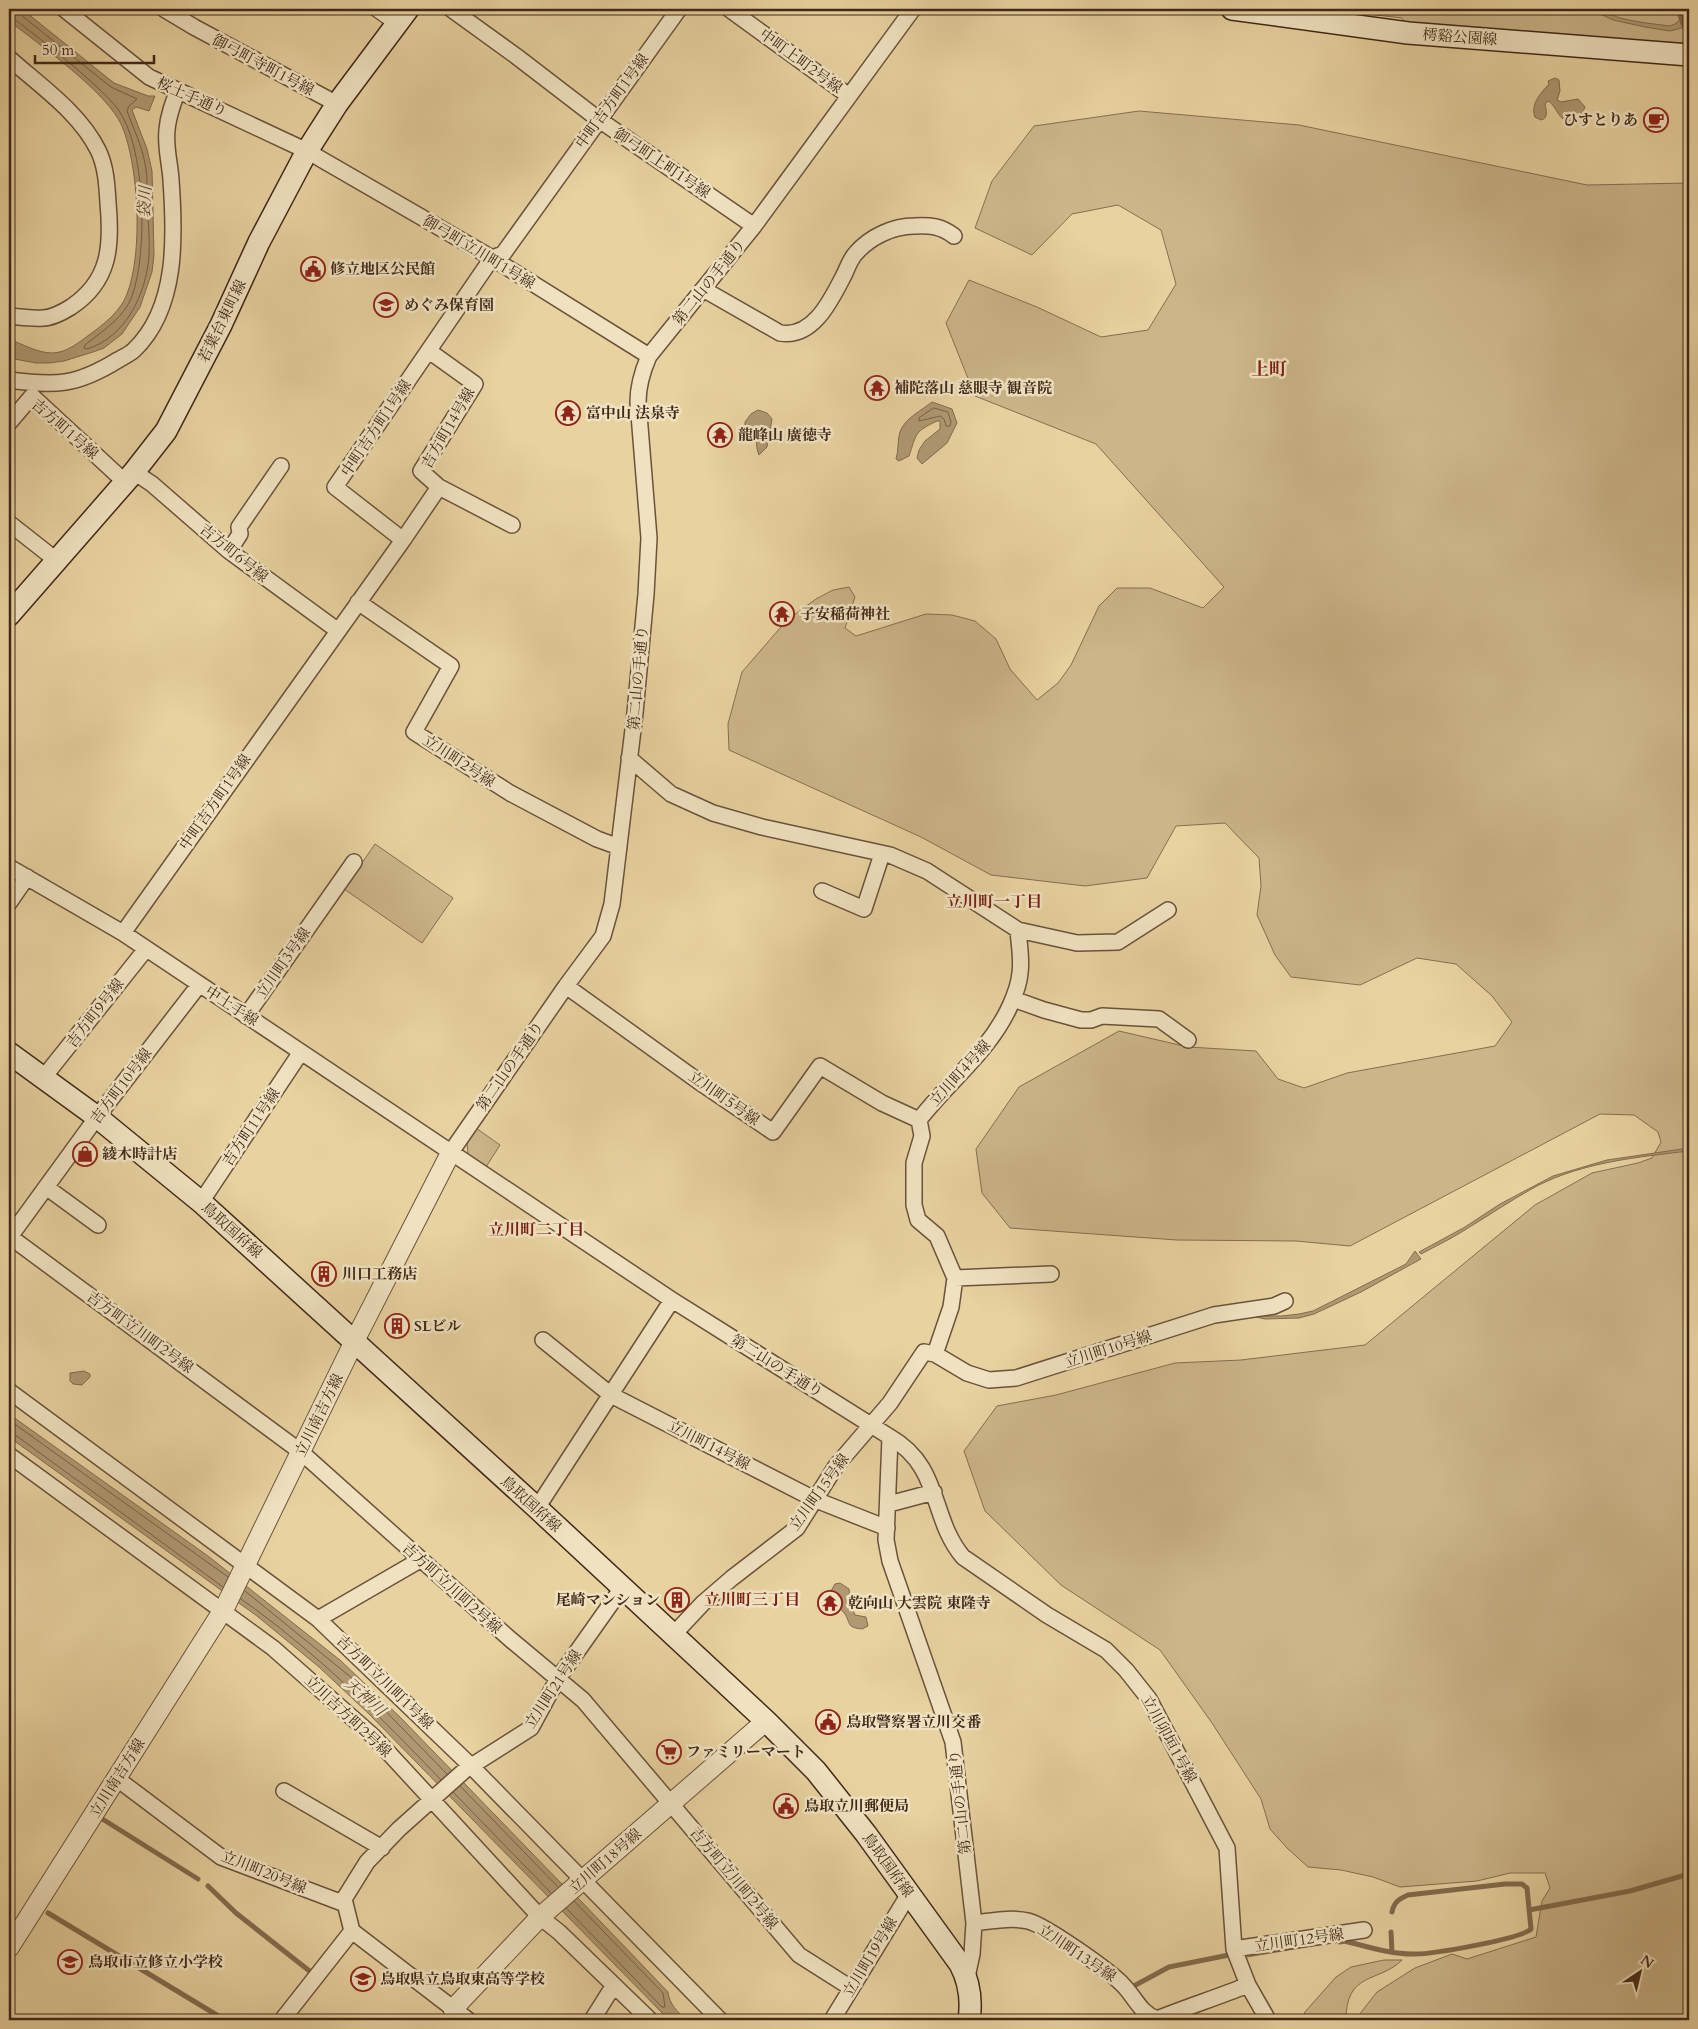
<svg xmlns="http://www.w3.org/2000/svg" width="1698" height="2029" font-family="Cardo,'Noto Serif JP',serif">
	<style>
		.green { fill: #cbb589; stroke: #866e51 }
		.water { fill: #af9872; stroke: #836b4e }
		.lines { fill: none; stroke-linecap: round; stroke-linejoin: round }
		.shore { stroke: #786046; stroke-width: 1 }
		.stream { stroke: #836b4e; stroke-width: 5 }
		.minor-casing { stroke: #6a523b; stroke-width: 18 }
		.tertiary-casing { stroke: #6a523b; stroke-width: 21 }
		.secondary-casing { stroke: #402819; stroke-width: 24 }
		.minor { stroke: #f0e2c1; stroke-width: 15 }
		.tertiary { stroke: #f0e2c1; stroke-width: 19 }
		.secondary { stroke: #f0e2c1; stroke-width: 21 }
		.labels { text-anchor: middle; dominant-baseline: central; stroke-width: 5; stroke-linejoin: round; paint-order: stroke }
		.street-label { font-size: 15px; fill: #402819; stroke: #f0e2c1 }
		.poi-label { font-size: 15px; font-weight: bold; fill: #402819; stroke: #f0e2c1; text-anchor: start }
		.water-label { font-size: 16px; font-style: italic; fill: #5c442f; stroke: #f0e2c1 }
		.neighbourhood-label { font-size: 16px; font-weight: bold; fill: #7a1f14; stroke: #f0e2c1 }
		.quarter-label { font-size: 18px; font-weight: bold; fill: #7a1f14; stroke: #f0e2c1 }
	</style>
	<rect width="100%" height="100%" fill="#e8d2a0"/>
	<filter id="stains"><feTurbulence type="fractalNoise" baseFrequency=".004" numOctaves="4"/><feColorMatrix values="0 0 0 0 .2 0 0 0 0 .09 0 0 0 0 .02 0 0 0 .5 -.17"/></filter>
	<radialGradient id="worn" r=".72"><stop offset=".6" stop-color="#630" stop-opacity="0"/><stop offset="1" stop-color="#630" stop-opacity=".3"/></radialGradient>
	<path class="green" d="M1323,9H1689L1688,10L1689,11V46L1406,25L1402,18Z
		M1139,111L1299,125L1587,185L1689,183V2020H1355L1377,1992L1415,1968L1452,1954L1467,1959L1536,1937L1542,1901L1550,1888L1545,1873H1510L1477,1881L1400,1887L1373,1877L1341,1870L1308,1867L1287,1848L1270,1829L1261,1799L1212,1723L1160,1650L1061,1585L985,1511L964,1451L997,1406L1056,1395L1175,1363L1241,1360L1365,1345L1535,1205L1592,1173L1638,1163L1652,1158L1661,1142L1658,1132L1634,1115L1600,1114L1350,1246L1296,1241L1177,1240L1010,1228L982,1193L976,1149L1019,1087L1119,1031L1188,1047L1256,1051L1278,1079L1304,1088L1347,1073L1495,1046L1512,1022L1492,996L1456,964L1417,958L1360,985L1291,977L1275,955L1257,915L1261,886L1259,858L1225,823L1176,826L1147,878L1085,886L991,875L921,837L729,750L728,724L742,672L787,620L816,599L833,590L849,587L855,597L845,628L856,636L926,614L952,615L975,621L996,639L1010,669L1037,700L1058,683L1071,665L1099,606L1117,588H1150L1203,608L1224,587L1096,444L975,396L946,323L969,280L1037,307L1101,337L1148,330L1176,284L1161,230L1118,205L1072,214L1032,255L975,228L992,181L1034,126Z
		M375,844L453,898L422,943L344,889Z
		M476,1128L500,1145L486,1167L468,1154L467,1142Z
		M1384,1960H1402C1379,1983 1346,1971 1346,2020H1310L1304,2013L1336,1977L1351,1967Z"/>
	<path class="water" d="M9,9H22L114,83L148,96H155L149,111L136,107L132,110L147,149L152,171L154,255L152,272L140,307L122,334L104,348L93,352L64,361L49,363H36L9,358V339C22,344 38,353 52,353C66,353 78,343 89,335C103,325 121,311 127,294C143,253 139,167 122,126C107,92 40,45 9,21Z
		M1590,9C1603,9 1608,14 1620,18C1636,22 1653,24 1670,26L1675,24L1680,20L1689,21V26L1670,31L1645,27L1613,20Z
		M1555,78L1559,80L1560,91L1557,100L1561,102L1578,99L1585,107C1583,112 1580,117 1575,119C1559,127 1558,106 1548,101L1545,104C1546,110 1549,118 1541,120L1535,117C1530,104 1541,93 1549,84L1548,81Z
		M932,402L952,409L957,423L947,443L922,464L917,458L919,450L925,441L940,429V421H937C914,432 917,433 909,456L899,461L896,459C899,450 897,441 900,432C904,419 922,410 932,402Z
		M758,410L767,413L772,419L767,447L759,455C753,440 762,437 745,425V422L751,414Z
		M1689,1148V1151C1638,1157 1584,1162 1537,1186C1513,1199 1491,1214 1468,1228C1453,1238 1436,1246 1421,1254L1419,1252L1465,1227L1500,1204L1553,1176L1607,1160Z
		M1415,1251L1421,1259L1361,1292L1314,1314L1299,1318L1265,1319L1252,1316L1219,1321L1010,1386C995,1387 981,1386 967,1380L991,1384L1184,1326L1252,1312L1266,1316H1282L1299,1314L1313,1311L1406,1264Z
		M84,1371L90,1374V1377L82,1385L73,1384L70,1381V1373Z
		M9,1414L208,1556L340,1660L401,1718L559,1881L578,1898L668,1992C669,2004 678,2012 686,2020H669L369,1714L319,1667L257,1616L9,1437Z
		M840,1583L849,1589L851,1606L855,1615L866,1617L868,1626L862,1629C846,1627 851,1624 845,1614C841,1608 833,1606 828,1596L835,1584Z
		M1343,1940H1347L1241,1958L1240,1956Z"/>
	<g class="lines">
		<path class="shore" d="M9,18L14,19C42,40 70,62 96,86C103,93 111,100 117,108C146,145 148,253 132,296C125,317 101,332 85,345L84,348L87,349C126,337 146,294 149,256C150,239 148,221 147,203C146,192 148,180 146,169C143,148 134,130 127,111L129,106L137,99L111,87L21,15L19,9
			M934,408L948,412L951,422L950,426H946L944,419L940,416L919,421V418Z
			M9,1420L228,1577
			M9,1433L14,1434L223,1587
			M245,1591L358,1683L447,1774
			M241,1599C315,1651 379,1715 441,1780
			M460,1786L558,1887
			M453,1792L551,1893
			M566,1908L662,2007H665L663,1993L574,1901"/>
		<path class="stream" d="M1678,9L1683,24
			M104,1820L198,1879
			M208,1886L236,1913L312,1973
			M1529,1910L1630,1891L1689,1874
			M48,1913L225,2020
			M1391,1932L1392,1952
			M1340,1942L1344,1941C1366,1946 1389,1954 1412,1954C1429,1955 1521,1939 1531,1929L1527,1888L1522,1884H1505L1408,1895C1399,1899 1394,1902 1392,1912
			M1132,1987L1169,1967L1229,1955"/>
		<defs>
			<path id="minor" d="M64,9L149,77L307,151L492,258L649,356
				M164,9L194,27L337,104
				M377,9L397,23
				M451,9L516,56L598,119L754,226
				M729,9L849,96
				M9,58C40,86 79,112 98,150C106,166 107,186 108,203C112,246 110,281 71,307C63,312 52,318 43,318C32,319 20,317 9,316
				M703,289L780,333C814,339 832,298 845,273C848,266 851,258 856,253C870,237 893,226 914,226C930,225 941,226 954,236
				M9,380C56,386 76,386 118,360C123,357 130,354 134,350C178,308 175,236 171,180C170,163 165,147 167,130C168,116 173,103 178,90
				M9,423L32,396L125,482
				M134,472L152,484L229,551L337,630
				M439,487L512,525
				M9,523L56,560
				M403,540L439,487L421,471L475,384L429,351
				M229,551L240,534L239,527L281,466
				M358,602L451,666L414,732L510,793L597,839L619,847
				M629,758L671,794L713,813L762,827L890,855L927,871L1018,930C1019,944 1022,959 1020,973C1019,984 1015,995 1010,1006C989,1052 949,1081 919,1120L922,1136L914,1163V1205L918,1220L937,1236L955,1278L951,1307L935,1354L924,1352L890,1403L836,1466L797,1528L732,1578L703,1603L673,1635
				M9,867L123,933L669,1298L890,1437L886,1540L890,1561L953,1742L974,1923L972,1954L967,1977
				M822,891L864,909L882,854
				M9,903L27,877
				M1018,930L1077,943L1118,942L1168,910
				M123,933L403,540L335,487L492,258L503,254L679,9
				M566,986L698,1081L773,1132L820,1066L882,1103L919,1120
				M1013,999L1044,1010L1081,1020H1091L1102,1016L1159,1019L1188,1040
				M246,1016L354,862
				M44,1077L146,949
				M451,1152L566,986L603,936L612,904L635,713L646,594L649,538L638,402C638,385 642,372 649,356L754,226L913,9
				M46,1187L98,1225
				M201,1202L301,1052
				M9,1236L301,1452L510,1639L583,1700L799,1955L851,1988
				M9,1238L97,1117L199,985
				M955,1278L1051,1274
				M543,1340L611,1395L816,1500L887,1528
				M935,1354L967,1373L989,1380L1016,1378L1214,1315L1274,1306L1285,1301
				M9,1391L318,1619L471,1766L720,2020
				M890,1437C942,1467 930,1518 963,1557L1047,1615L1106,1650L1126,1670L1149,1699L1227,1848L1234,1949L1248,1985L1268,2020
				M9,1455L273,1648L374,1737L540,1917L559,1932L650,2020
				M889,1504L934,1492
				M537,1508L672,1300
				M318,1619L420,1560
				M116,1778L221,1857L345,1904
				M284,1791L382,1848
				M974,1923C992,1921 1011,1917 1028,1921C1045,1925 1110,1971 1123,1985C1135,1997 1140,2013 1157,2019C1187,2007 1218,1997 1248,1985
				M352,1931L344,1899L367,1862L399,1829L465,1770L531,1728L557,1680L622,1588
				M352,1931L468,2020
				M1234,1949L1364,1930
				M282,2020L352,1931
				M592,2020L614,1985
				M832,2020L909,1894"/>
			<path id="tertiary" d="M9,1948L225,1607L354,1342L451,1152
				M453,2009L540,1917L766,1721"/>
			<path id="secondary" d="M1232,9L1408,33L1689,55
				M9,615L134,472L166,431L221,325L259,242L307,151L337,104L408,9
				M9,1053L97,1117L201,1202L537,1508L766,1721L816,1771L866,1834L960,1964C969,1981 972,2000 969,2020"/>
		</defs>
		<use href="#minor" class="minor-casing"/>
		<use href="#tertiary" class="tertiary-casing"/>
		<use href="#secondary" class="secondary-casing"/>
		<use href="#minor" class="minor"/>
		<use href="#tertiary" class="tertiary"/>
		<use href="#secondary" class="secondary"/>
	</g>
	<defs>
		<symbol id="cafe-ring" viewBox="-11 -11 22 22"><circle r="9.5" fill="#f0e2c1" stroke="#8f2418" stroke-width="1.5"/><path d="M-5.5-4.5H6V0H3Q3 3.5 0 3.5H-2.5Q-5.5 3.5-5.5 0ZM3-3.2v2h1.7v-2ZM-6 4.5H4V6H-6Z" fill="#8f2418"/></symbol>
		<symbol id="civic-ring" viewBox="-11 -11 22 22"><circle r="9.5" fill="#f0e2c1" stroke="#8f2418" stroke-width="1.5"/><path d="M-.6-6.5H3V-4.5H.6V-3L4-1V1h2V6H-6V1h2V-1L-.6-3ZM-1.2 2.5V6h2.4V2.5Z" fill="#8f2418"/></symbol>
		<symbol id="school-ring" viewBox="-11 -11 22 22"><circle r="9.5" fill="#f0e2c1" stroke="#8f2418" stroke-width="1.5"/><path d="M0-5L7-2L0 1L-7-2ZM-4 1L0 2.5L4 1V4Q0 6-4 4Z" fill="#8f2418"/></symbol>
		<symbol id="temple-ring" viewBox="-11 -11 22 22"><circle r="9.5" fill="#f0e2c1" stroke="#8f2418" stroke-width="1.5"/><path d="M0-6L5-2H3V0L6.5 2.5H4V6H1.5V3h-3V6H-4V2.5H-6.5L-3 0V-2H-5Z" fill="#8f2418"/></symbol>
		<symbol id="shop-ring" viewBox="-11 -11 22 22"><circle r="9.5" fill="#f0e2c1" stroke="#8f2418" stroke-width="1.5"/><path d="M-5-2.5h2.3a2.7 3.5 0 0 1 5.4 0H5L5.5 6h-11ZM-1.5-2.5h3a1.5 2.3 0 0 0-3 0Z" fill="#8f2418"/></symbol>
		<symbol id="building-ring" viewBox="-11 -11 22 22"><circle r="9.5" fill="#f0e2c1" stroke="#8f2418" stroke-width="1.5"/><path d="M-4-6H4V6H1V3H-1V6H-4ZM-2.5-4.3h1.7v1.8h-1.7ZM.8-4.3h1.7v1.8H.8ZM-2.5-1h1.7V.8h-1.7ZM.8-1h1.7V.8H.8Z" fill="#8f2418"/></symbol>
		<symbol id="supermarket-ring" viewBox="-11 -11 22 22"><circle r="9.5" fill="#f0e2c1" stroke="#8f2418" stroke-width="1.5"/><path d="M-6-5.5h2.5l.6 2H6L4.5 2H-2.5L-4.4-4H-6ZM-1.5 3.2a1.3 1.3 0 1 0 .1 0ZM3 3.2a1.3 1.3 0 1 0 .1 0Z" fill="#8f2418"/></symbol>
	</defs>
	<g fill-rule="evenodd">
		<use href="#cafe-ring" x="1642" y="106" width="28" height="28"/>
		<use href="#civic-ring" x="299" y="255" width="28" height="28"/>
		<use href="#school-ring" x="372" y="291" width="28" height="28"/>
		<use href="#temple-ring" x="863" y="374" width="28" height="28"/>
		<use href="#temple-ring" x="554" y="399" width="28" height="28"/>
		<use href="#temple-ring" x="706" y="421" width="28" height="28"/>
		<use href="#temple-ring" x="768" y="600" width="28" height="28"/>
		<use href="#shop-ring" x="71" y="1140" width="28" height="28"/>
		<use href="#building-ring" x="310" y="1260" width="28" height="28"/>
		<use href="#building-ring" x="383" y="1312" width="28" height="28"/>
		<use href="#building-ring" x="663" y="1586" width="28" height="28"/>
		<use href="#temple-ring" x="816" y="1589" width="28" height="28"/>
		<use href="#civic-ring" x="814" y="1708" width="28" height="28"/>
		<use href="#supermarket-ring" x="655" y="1738" width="28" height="28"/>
		<use href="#civic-ring" x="772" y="1792" width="28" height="28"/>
		<use href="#school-ring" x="56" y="1948" width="28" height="28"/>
		<use href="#school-ring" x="349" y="1965" width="28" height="28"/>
	</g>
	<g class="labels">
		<g class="street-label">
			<text transform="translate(1460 37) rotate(4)">樗谿公園線</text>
			<text transform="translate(801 61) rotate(36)">中町上町2号線</text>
			<text transform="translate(263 65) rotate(28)">御弓町寺町1号線</text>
			<text transform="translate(192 97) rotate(24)">桜土手通り</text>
			<text transform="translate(612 101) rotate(-54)">中町吉方町1号線</text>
			<text transform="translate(662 163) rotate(34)">御弓町上町1号線</text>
			<text transform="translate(479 252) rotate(31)">御弓町立川町1号線</text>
			<text transform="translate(709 282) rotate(-51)">第二山の手通り</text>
			<text transform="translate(222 321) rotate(-64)">若葉台東町線</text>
			<text transform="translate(376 428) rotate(-56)">中町吉方町1号線</text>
			<text transform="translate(448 428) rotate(-60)">吉方町14号線</text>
			<text transform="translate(65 429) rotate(41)">吉方町1号線</text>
			<text transform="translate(234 553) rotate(39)">吉方町6号線</text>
			<text transform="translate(638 678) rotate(-85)">第二山の手通り</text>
			<text transform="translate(459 761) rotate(33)">立川町2号線</text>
			<text transform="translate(215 802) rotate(-55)">中町吉方町1号線</text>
			<text transform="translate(283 963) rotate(-55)">立川町3号線</text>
			<text transform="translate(232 1006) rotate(33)">中土手線</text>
			<text transform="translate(95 1013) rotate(-52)">吉方町9号線</text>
			<text transform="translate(510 1066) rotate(-55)">第二山の手通り</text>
			<text transform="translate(960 1073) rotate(-48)">立川町4号線</text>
			<text transform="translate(121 1086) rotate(-53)">吉方町10号線</text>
			<text transform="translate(724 1098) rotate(35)">立川町5号線</text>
			<text transform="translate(251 1127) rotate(-56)">吉方町11号線</text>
			<text transform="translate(232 1230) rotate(42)">鳥取国府線</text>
			<text transform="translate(140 1332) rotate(36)">吉方町立川町2号線</text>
			<text transform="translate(1108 1349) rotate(-18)">立川町10号線</text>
			<text transform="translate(777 1366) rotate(32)">第二山の手通り</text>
			<text transform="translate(319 1415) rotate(-64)">立川南吉方線</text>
			<text transform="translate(709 1445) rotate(27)">立川町14号線</text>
			<text transform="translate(819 1492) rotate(-54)">立川町15号線</text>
			<text transform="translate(531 1504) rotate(42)">鳥取国府線</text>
			<text transform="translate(452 1588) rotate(42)">吉方町立川町2号線</text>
			<text transform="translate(385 1682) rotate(44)">吉方町立川町1号線</text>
			<text transform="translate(553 1689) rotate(-57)">立川町21号線</text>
			<text transform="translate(348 1716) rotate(43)">立川吉方町2号線</text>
			<text transform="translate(1169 1739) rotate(61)">立川卯垣1号線</text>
			<text transform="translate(117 1778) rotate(-58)">立川南吉方線</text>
			<text transform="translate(960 1802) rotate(-96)">第二山の手通り</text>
			<text transform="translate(605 1861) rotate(-41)">立川町18号線</text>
			<text transform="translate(888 1865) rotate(54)">鳥取国府線</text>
			<text transform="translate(264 1872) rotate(22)">立川町20号線</text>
			<text transform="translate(734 1878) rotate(50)">吉方町立川町2号線</text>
			<text transform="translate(1299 1940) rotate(-8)">立川町12号線</text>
			<text transform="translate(1077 1953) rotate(34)">立川町13号線</text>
			<text transform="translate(870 1957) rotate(-59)">立川町19号線</text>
		</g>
		<g class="poi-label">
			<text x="1638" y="120" text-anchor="end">ひすとりあ</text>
			<text x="330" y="269">修立地区公民館</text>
			<text x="404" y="305">めぐみ保育園</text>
			<text x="894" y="388">補陀落山 慈眼寺 観音院</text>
			<text x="586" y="413">富中山 法泉寺</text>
			<text x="738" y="435">龍峰山 廣徳寺</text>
			<text x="800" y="614">子安稲荷神社</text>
			<text x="102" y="1154">綾木時計店</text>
			<text x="342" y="1274">川口工務店</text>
			<text x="414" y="1326">SLビル</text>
			<text x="660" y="1600" text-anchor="end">尾崎マンション</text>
			<text x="848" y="1603">乾向山 大雲院 東隆寺</text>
			<text x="846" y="1722">鳥取警察署立川交番</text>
			<text x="686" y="1752">ファミリーマート</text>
			<text x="804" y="1806">鳥取立川郵便局</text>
			<text x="88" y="1962">鳥取市立修立小学校</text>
			<text x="380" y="1979">鳥取県立鳥取東高等学校</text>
		</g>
		<g class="water-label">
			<text transform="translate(145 202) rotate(-87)">袋川</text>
			<text transform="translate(365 1697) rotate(42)">天神川</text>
		</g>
		<g class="neighbourhood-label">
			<text x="994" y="902">立川町一丁目</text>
			<text x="536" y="1230">立川町二丁目</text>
			<text x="752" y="1600">立川町三丁目</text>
		</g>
		<g class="quarter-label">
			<text x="1269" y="369">上町</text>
		</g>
	</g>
	<rect width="1698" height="2029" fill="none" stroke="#e8d2a0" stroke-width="30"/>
	<rect x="10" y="10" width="1678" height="2009" fill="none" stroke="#402819" stroke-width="2.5"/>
	<rect x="15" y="15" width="1668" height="1999" fill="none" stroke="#402819"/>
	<g transform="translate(1640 1972) rotate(35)" stroke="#f0e2c1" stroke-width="4" paint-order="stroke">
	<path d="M0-4L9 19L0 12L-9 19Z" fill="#402819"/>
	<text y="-8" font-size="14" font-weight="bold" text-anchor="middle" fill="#402819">N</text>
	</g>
	<path d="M35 55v8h119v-8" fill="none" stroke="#402819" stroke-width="2.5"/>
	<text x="42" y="55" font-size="15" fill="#402819" stroke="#f0e2c1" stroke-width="4" paint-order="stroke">50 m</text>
	<rect width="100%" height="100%" filter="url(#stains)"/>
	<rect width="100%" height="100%" fill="url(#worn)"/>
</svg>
